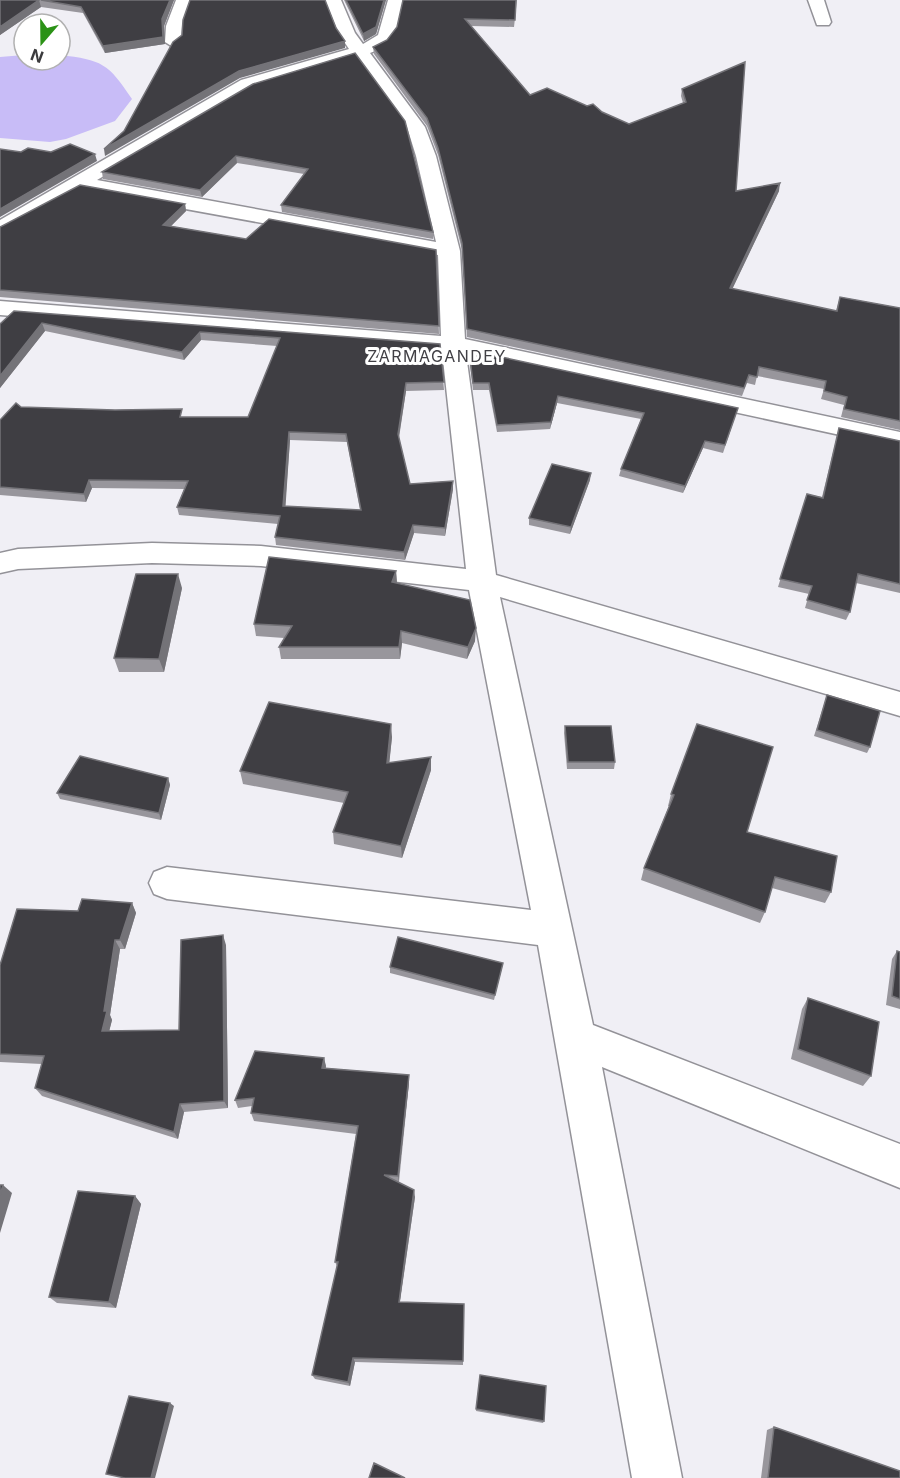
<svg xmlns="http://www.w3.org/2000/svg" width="900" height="1478" font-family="Inter,sans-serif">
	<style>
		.water { fill: #c8bcf7 }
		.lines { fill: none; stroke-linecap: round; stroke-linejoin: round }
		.street-casing { stroke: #939298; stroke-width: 3 }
		.street { fill: #fff; fill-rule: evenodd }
		.wall { fill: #98969c; fill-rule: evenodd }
		.shaded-wall { fill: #747378 }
		.building { fill: #3f3e43; stroke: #747378; stroke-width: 1.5; fill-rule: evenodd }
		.labels { text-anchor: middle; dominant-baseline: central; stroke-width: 6; stroke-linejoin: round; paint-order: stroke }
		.far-neighbourhood-label { font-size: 16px; letter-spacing: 1.5px; fill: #414045; stroke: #fff }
	</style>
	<rect width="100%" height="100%" fill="#f0eff5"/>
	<path class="water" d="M24,55V60H60V55C102,60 108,63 132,99L115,121L66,139L50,142L0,138V57Z"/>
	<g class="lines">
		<defs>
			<path id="street" d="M176,0H192L182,26L181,42L173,47L165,42L166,26Z
				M325,0H341L355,33L363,44L378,35L388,0H404C399,24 396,45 370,53L425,127L436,156L460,251L465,339L900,432V448L466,354L496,575L900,692V716L500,597L593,1025L900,1144V1188L602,1067L682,1478H632L538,945L167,899L154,894L149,883L154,872L167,867L531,910L469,590L261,566L152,563L18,569L0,573V553L18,549L152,543L261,546L466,569L442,350L0,315V301L441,336L438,255L81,190L0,235V220L241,80L349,49L339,34ZM356,57L407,127L416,156L436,242L97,180L253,88Z
				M808,0H824L831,22L829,25H817Z"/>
		</defs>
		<use href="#street" class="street-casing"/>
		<use href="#street" class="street"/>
	</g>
	<path class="wall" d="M0,0H174L164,26L165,44L105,53L83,13L41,7L0,35Z
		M344,0H386L376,34L364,41Z
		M517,0L514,27L471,26L530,95L602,112L629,124L683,103L681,96L682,89L736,191H779L732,289L836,311L840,297L900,308V430L841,417L844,405L821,399L824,389L757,376L755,385L747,383L742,396L467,337L462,250L438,155L427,126L374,54L373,47L387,40L397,27Z
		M253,84L433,232V239L282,212L281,205L304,174L237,163L202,197L103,179L102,172Z
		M185,204L186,211L171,226L246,239L436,250L439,334L0,297V227Z
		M14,311L440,344L444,390L406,391L399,438L410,484L453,481V489L445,536L414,533L405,560L276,545L275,537L278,524L179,515L177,507L184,489L92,488L86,502L0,495V420L21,407L184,417H248L277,346L201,340L184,360L45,331L0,388V324ZM290,440L347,442L360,510L285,506Z
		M469,350L738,408L723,453L703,448L683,493L619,476L621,469L641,419L557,403L550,429L497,432L489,390H473L469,357Z
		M839,428L900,441V593L856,583L850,612L846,620L805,608L809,594L778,587L807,494L822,497Z
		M590,480L570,534L529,525V518Z
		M396,571L397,583L475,641L467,659L402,643L400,659H281L279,647L284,638L256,636L254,624Z
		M182,588L164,672H119L114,658Z
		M827,695L870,747L867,753L814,736Z
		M565,726L615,762L614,769H567L564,733Z
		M392,737L389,763L431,757V770L402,858L334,844L333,832L344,803L243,784L240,771Z
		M168,778L170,785L161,820L60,799L57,793Z
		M671,794L747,832L831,892L825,903L772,888L765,912L760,923L641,880L644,868L669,806H668Z
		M132,903L136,913L125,949H120L110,1015L112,1020L109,1031L179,1030L226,945L228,1108L184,1112L178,1139L42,1096L35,1088L42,1064L0,1062V965Z
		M897,951L900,952V1009L886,1005L892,959Z
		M503,963L502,968L494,1000L390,973V967Z
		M808,998L871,1076L863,1086L791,1059L802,1009Z
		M324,1058L326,1068L409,1075V1083L399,1182L415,1197L400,1302L463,1361V1365L355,1362L350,1386L315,1379L312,1375L337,1266L335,1262L356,1134L254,1121L251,1113L252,1106L238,1108L235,1100Z
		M135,1196L141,1204L116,1308L57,1303L49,1297Z
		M480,1375L544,1421L543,1423L476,1411Z
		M774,1427L900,1478H761L767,1430Z"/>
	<path class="shaded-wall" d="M39,0L41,7L0,35V27Z
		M170,0H174L164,26L165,44L105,53L103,46L162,19Z
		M384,0H386L376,34L364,41L363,34Z
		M345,41V48L240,78L105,156L104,149L239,71Z
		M95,154L97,161L0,217V209Z
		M236,156L237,163L202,197L200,190Z
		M780,183L779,191L729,296L730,288Z
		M185,204L186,211L165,232L163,225Z
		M42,323L45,331L0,388V376Z
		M200,332L201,340L184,360L182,352Z
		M406,383V391L398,442V434Z
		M558,396L557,403L550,429L551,422Z
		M289,432L290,440L285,514L283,506Z
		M705,441L703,448L683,493L685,486Z
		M591,473L590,480L570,534L571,527Z
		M89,480L92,488L86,502L84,494Z
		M453,481V489L445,536V528Z
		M413,525L414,533L405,560L404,552Z
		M396,571L397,584L392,582Z
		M178,574L182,588L164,672L159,659Z
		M476,628L475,641L467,659L468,647Z
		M401,631L402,643L400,659L399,647Z
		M391,724L392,737L388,776L387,763Z
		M431,757V770L402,858L401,846Z
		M168,778L170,785L161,820L159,813Z
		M132,903L136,913L125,949L120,940Z
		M223,935L226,945L228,1108L224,1101Z
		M115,940L120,949L110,1015L112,1020L107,1040L102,1031L104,1011Z
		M324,1058L326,1066L324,1077L322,1068Z
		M409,1075V1083L398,1183V1176Z
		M180,1104L184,1112L178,1139L174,1132Z
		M3,1185L12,1193L0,1233V1195Z
		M414,1190L415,1197L399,1307V1302Z
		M135,1196L141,1204L116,1308L109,1302Z
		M353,1358L355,1362L350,1386L348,1382Z
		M170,1403L174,1406L155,1478H151Z"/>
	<path class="building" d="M0,0H39L0,27Z
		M41,0H170L162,19L163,37L103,46L81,7Z
		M190,0H325L336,28L345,41L239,71L104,149L124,131L173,42L182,35L183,20Z
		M346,0H384L376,27L363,34Z
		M403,0H516L515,20L465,19L530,95L547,88L587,106L593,104L602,112L629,124L686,102L682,89L745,62L736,191L780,183L730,288L837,311L840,297L900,308V421L844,409L847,397L824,391L826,381L759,367L757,377L749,375L744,388L467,329L462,243L438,148L427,118L373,47L387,40L397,27Z
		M355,53L405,121L433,232L281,205L308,169L236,156L200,190L102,172L253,84Z
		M70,144L95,154L0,209V149L21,152L28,148L51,152Z
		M80,185L185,204L163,225L246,239L269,219L436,250L439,326L0,290V227Z
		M14,311L440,344L444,382L406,383L398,434L410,484L453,481L445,528L413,525L404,552L275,537L280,516L177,507L188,481L89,480L84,494L0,487V420L16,403L21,407L115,410L182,409L180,417H248L280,338L200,332L182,352L42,323L0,376V324ZM289,432L346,434L361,510L283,506Z
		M469,350L738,408L725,445L705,441L685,486L621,469L644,413L558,396L551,422L497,425L489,383H473Z
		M839,428L900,441V584L858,574L850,612L807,600L812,586L780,579L807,494L823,498Z
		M552,464L591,473L571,527L529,518Z
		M269,557L396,571L392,582L470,600L476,628L468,647L401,631L399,647H279L292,626L254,624Z
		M136,574H178L159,659L114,658Z
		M827,695L880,711L870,747L817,730Z
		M269,702L391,724L387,763L431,757L401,846L333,832L348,792L240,771Z
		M697,724L773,747L747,832L837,856L831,892L775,877L765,912L644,868L674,795L671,794Z
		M565,726H611L615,762H568Z
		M80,756L168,778L159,813L57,793Z
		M82,899L132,903L120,940H115L104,1011H107L102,1031L179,1030L181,940L223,935L224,1101L180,1104L174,1132L35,1088L44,1056L0,1054V965L17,909L78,911Z
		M398,937L503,963L495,995L390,967Z
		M897,951L900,952V999L892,996Z
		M808,998L879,1022L871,1076L798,1049Z
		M255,1051L324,1058L322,1068L409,1075L398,1176L384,1175L414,1190L399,1302L464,1304L463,1361L353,1358L348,1382L312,1375L338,1262H335L358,1126L251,1113L254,1098L235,1100Z
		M0,1185H3L0,1195Z
		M78,1191L135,1196L109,1302L49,1297Z
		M480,1375L546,1386L544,1421L476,1409Z
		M129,1396L170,1403L151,1478H125L106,1474Z
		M774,1427L900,1471V1478H768Z
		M374,1463L405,1478H369Z"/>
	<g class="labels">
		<g class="far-neighbourhood-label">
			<text x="437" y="356">ZARMAGANDEY</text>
		</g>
	</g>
	<g transform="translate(42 42) rotate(200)"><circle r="28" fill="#ffffff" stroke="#b1b1b1" stroke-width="1.5"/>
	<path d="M0-4.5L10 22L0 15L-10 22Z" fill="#2b9216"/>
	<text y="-9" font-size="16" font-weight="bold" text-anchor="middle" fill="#3b3b3d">N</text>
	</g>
</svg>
